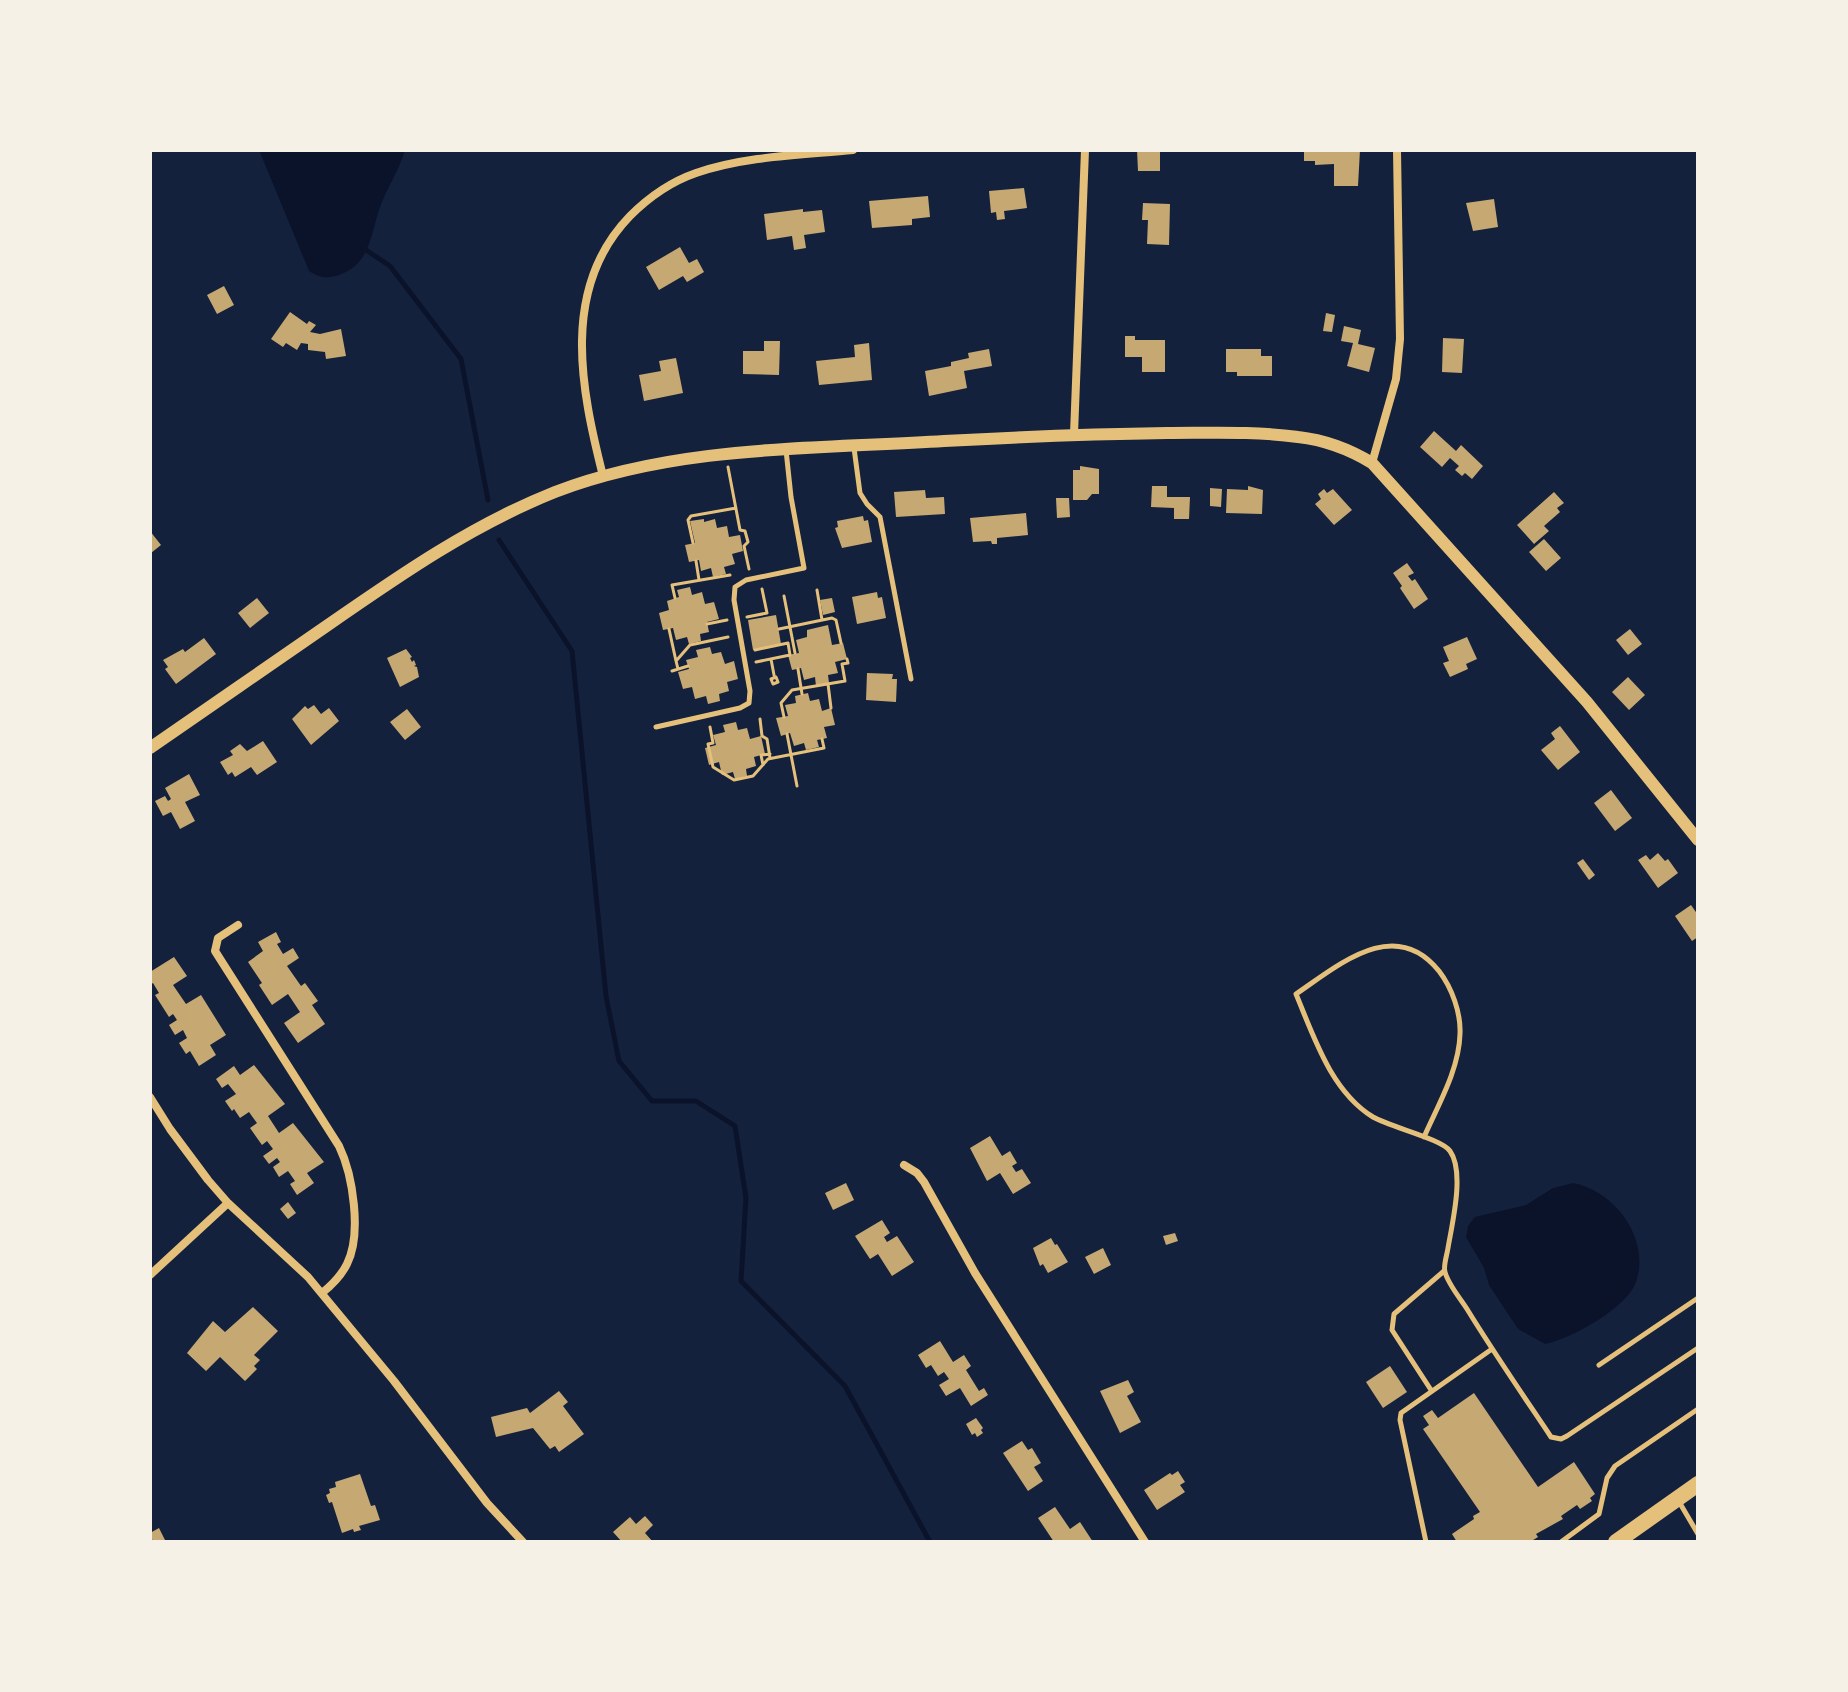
<svg xmlns="http://www.w3.org/2000/svg" width="1848" height="1692" font-family="Arial,sans-serif">
	<style>
		.water { fill: #0b132b }
		.lines { fill: none; stroke-linecap: round; stroke-linejoin: round }
		.stream { stroke: #0b132b; stroke-width: 5 }
		.building { fill: #c6a872 }
		.path { stroke: #e5c07b; stroke-width: 3 }
		.service { stroke: #e5c07b; stroke-width: 5 }
		.minor { stroke: #e5c07b; stroke-width: 8 }
		.tertiary { stroke: #e5c07b; stroke-width: 12 }
		.primary { stroke: #e5c07b; stroke-width: 16 }
	</style>
	<rect width="100%" height="100%" fill="#14213d"/>
	<path class="water" d="M259,150H405C400,168 389,185 382,202C370,231 373,263 339,275C327,279 320,278 309,271Z
		M1573,1183C1615,1191 1651,1239 1636,1282C1627,1308 1571,1339 1545,1344L1518,1329L1489,1285L1484,1268L1466,1237L1468,1226L1475,1217L1526,1205L1553,1188Z"/>
	<g class="lines">
		<path class="stream" d="M363,248L390,266L461,359L488,500
			M499,540L572,651L606,996L619,1061L652,1101H696L735,1126L746,1198L741,1281L845,1386L930,1542"/>
	</g>
	<path class="building" d="M1137,150H1160V171H1138Z
		M1304,150H1360L1358,186H1334V164L1315,165V161H1304Z
		M1024,188L1027,208L1004,211L1005,219L997,220L996,212L991,213L989,191Z
		M928,196L930,217L912,219V225L872,228L869,201Z
		M1494,199L1498,227L1473,231L1466,203Z
		M1143,203L1170,204L1169,245L1147,244L1148,220H1142Z
		M803,209V212L822,210L825,232L804,235L806,248L794,250L792,236L767,240L764,214Z
		M680,247L689,263L697,259L704,272L687,282L683,276L659,290L646,267Z
		M224,286L234,305L217,314L207,295Z
		M290,312L307,324L309,321L316,325L310,332L320,334L341,329L346,356L326,359L325,352L308,350V344L301,343L297,350L286,343L283,347L271,339Z
		M1326,313L1335,315L1332,332L1323,331Z
		M1344,326L1361,330L1358,344L1375,348L1369,372L1347,366L1353,343L1341,341Z
		M1125,336H1135V340H1165V372H1142V357H1125Z
		M1443,338L1464,339L1462,373L1442,372Z
		M764,341H780L779,375L743,374V351H764Z
		M869,343L872,380L819,385L816,361L855,357L854,345Z
		M989,349L992,366L964,371L967,388L929,396L925,371L951,366V362L969,358L968,353Z
		M1226,349H1261V356H1272V376H1237V372H1226Z
		M676,358L683,393L644,401L639,375L661,371L659,361Z
		M1434,431L1456,451L1461,445L1483,466L1472,479L1465,473L1462,476L1455,470L1459,466L1450,458L1442,467L1420,447Z
		M1080,466L1099,469V494H1092L1087,500H1073V470H1080Z
		M1152,486H1167V497H1190L1189,519H1174V508L1151,507Z
		M1248,486L1263,490L1262,514L1226,513L1227,489L1248,490Z
		M1210,488L1222,489L1221,507L1210,506Z
		M1324,489L1327,493L1333,489L1352,510L1334,525L1315,504L1321,499L1318,494Z
		M925,490L926,498L944,497L945,514L896,517L894,492Z
		M1554,492L1564,503L1557,508L1560,512L1544,526L1549,531L1534,544L1517,525Z
		M1056,498H1069L1070,517L1057,518Z
		M1026,513L1028,535L997,538V544H992L991,541L973,542L970,518Z
		M863,516L864,521L868,520L872,542L842,548L835,528L838,527L837,521Z
		M704,519V522L715,519L717,528L727,526L729,537L740,535L743,551L732,554L735,564L724,567L726,574L713,577L711,568L701,571L699,560L689,562L685,545L695,543L690,521Z
		M150,531L161,545L151,553L150,552Z
		M1544,539L1561,558L1546,571L1529,552Z
		M1407,563L1414,573L1408,576L1412,581L1415,579L1428,599L1414,609L1400,588L1402,586L1393,573Z
		M690,587L692,595L702,592L705,604L714,602L719,619L707,622L709,632L700,634L701,641L689,644L687,637L676,640L673,628L663,630L659,613L669,610L667,601L679,597L677,590Z
		M877,592L878,598L882,597L886,618L857,624L852,597Z
		M257,598L269,613L250,628L238,613Z
		M832,598L835,612L823,615L820,600Z
		M776,615L781,644L753,650L748,620Z
		M828,625L832,645L843,643L847,659L835,662L838,673L828,675L829,683L816,686L815,677L804,680L801,668L792,670L788,655L799,653L796,640L807,637V630Z
		M1630,629L1642,644L1628,655L1616,640Z
		M1467,637L1477,659L1466,664L1468,669L1450,677L1443,663L1449,661L1443,647Z
		M204,638L216,654L176,684L165,669L168,667L163,660L183,649L185,652Z
		M710,647L712,654L721,652L725,664L734,661L738,679L727,682L729,691L719,694L720,701L708,704L706,696L695,699L692,687L683,689L678,672L689,669L686,660L698,657L696,650Z
		M406,649L412,657L410,658L412,662L414,660L416,665L414,666L417,667L419,677L400,687L387,658Z
		M867,673L893,674L892,679H897L896,702L866,700Z
		M1628,677L1645,695L1629,710L1612,692Z
		M808,693L810,701L819,699L822,711L831,708L835,725L824,727L827,738L817,740L819,747L806,750L804,743L794,746L790,733L781,736L776,718L788,716L785,705L796,703L795,696Z
		M314,705L321,714L329,708L339,721L311,745L292,719L305,706L308,709Z
		M407,709L421,727L405,740L390,722Z
		M736,722L738,730L747,728L750,739L761,736L765,754L754,757L756,766L746,769L747,776L735,779L733,772L722,775L719,762L709,765L705,748L716,745L713,735L725,732L723,725Z
		M1560,726L1580,752L1558,770L1541,750L1555,739L1551,733Z
		M263,741L277,762L257,775L251,767L235,777L232,772L228,775L220,762L233,755L230,751L240,744L247,751Z
		M189,774L200,795L185,802L195,821L180,829L171,812L163,816L155,801L165,796L168,801L171,799L165,788Z
		M1611,790L1632,818L1615,831L1594,803Z
		M1658,853L1665,861L1668,859L1678,873L1658,888L1638,860L1646,855L1650,860Z
		M1583,859L1595,875L1589,880L1577,863Z
		M1691,905L1698,915V937L1692,941L1675,916Z
		M276,932L281,942L277,944L283,954L293,948L299,958L287,966L301,986L305,983L318,1001L312,1005L325,1024L298,1043L284,1023L300,1012L288,994L272,1005L259,985L262,983L248,962L263,951L258,942Z
		M174,957L187,976L173,985L186,1004L201,995L226,1035L210,1045L216,1055L199,1066L190,1051L186,1054L179,1043L187,1038L183,1030L175,1035L169,1025L177,1020L173,1014L169,1017L155,995L159,993L153,983L150,985V972Z
		M254,1065L285,1104L268,1116L279,1133L293,1123L324,1162L307,1173L314,1183L297,1195L290,1184L295,1181L288,1171L279,1177L273,1167L280,1162L277,1158L269,1164L263,1156L273,1149L267,1141L262,1145L250,1128L257,1123L249,1112L240,1118L234,1109L232,1111L225,1101L236,1094L228,1084L222,1088L216,1079L234,1066L240,1075Z
		M990,1136L1002,1156L1010,1151L1017,1163L1012,1166L1016,1172L1022,1169L1031,1183L1013,1194L1000,1173L987,1181L970,1148Z
		M846,1183L854,1200L833,1210L825,1193Z
		M288,1202L296,1213L288,1219L280,1209Z
		M882,1220L890,1233L884,1237L887,1242L897,1236L914,1262L892,1276L878,1254L870,1259L855,1236Z
		M1175,1233L1178,1241L1166,1245L1163,1236Z
		M1051,1238L1055,1245L1057,1244L1068,1262L1048,1273L1043,1264L1040,1266L1033,1248Z
		M1103,1248L1111,1265L1094,1274L1085,1257Z
		M253,1307L278,1331L254,1355L260,1360L254,1366L257,1369L245,1381L220,1357L206,1371L187,1353L213,1321L225,1332Z
		M940,1341L953,1362L964,1355L971,1366L966,1370L979,1391L984,1388L988,1395L971,1406L960,1388L946,1396L939,1385L949,1379L944,1372L938,1376L931,1365L926,1368L918,1355Z
		M1390,1366L1407,1392L1383,1408L1366,1382Z
		M1128,1380L1134,1392L1127,1396L1141,1422L1120,1433L1100,1391Z
		M559,1391L568,1402L563,1406L584,1434L559,1452L555,1446L550,1449L533,1428L496,1437L491,1417L527,1408L530,1413Z
		M1474,1393L1538,1487L1574,1462L1595,1494L1590,1498L1592,1501L1580,1509L1577,1505L1561,1516L1563,1519L1536,1534L1538,1537L1530,1542H1457L1452,1534L1474,1519L1473,1516L1480,1512L1423,1429L1429,1425L1423,1416L1432,1410L1438,1418Z
		M976,1418L983,1428L981,1430L983,1433L977,1437L975,1433L972,1435L966,1424Z
		M1022,1441L1028,1450L1032,1448L1041,1463L1034,1467L1043,1481L1028,1491L1003,1453Z
		M1178,1471L1185,1482L1180,1485L1185,1492L1157,1510L1144,1490L1170,1473L1172,1475Z
		M360,1474L371,1506L375,1505L380,1520L359,1526L361,1530L354,1532L353,1529L342,1533L332,1502L329,1503L326,1495L330,1493L329,1489L336,1487L335,1482Z
		M1055,1507L1070,1529L1080,1522L1093,1542H1054L1038,1518Z
		M645,1516L653,1525L645,1533L653,1542H622L613,1532L630,1517L636,1524Z
		M159,1528L166,1542H153L150,1533Z"/>
	<g class="lines">
		<path class="path" d="M728,467L740,530L745,531L748,542L744,546L749,569
			M693,543L688,520L691,516L736,508
			M696,561L699,580
			M817,590L822,620
			M784,596L795,653
			M675,598L672,585L730,575
			M747,617L767,613L762,589
			M707,624L727,620
			M669,629L676,661
			M779,629L832,618L836,620L841,643
			M755,650L788,643L790,655L756,662
			M771,659L774,675
			M678,669L676,661L690,645L728,637
			M798,669L802,694
			M672,671L688,666
			M776,677L778,682L773,684L771,679Z
			M828,684L831,708
			M784,717L781,703L792,690L845,681L842,664L848,663L847,659
			M760,719L762,736L767,739L770,758
			M710,727L713,743L708,744L713,767L734,780L753,776L768,759L824,748L822,739
			M787,734L797,786
			M763,765L761,755L770,754"/>
		<path class="service" d="M854,448L860,493L867,504L880,517L911,679
			M656,727L740,708L749,703L750,691L734,600L735,587L746,580L804,568L791,497L786,450
			M1424,1137C1438,1105 1459,1070 1460,1034C1461,1013 1452,988 1439,971C1395,916 1340,964 1296,994C1314,1037 1331,1091 1373,1117C1390,1127 1442,1139 1450,1151C1465,1172 1452,1224 1448,1248C1447,1255 1443,1266 1445,1272C1448,1284 1460,1298 1467,1309C1494,1353 1523,1395 1551,1437L1561,1439L1567,1436L1698,1348
			M1599,1365L1698,1298
			M1431,1390L1392,1330L1394,1314L1444,1271
			M1678,1500L1698,1534
			M1426,1542L1400,1420L1401,1413L1492,1349
			M1561,1542L1599,1514L1607,1478L1615,1466L1698,1409"/>
		<path class="minor" d="M1074,434L1085,150
			M1372,463L1396,379L1400,339L1397,150
			M603,476C581,389 560,288 630,216C649,197 670,182 696,173C746,156 801,155 853,150
			M238,925L218,938L215,951L339,1146C353,1175 362,1234 347,1264C341,1276 332,1285 322,1293
			M150,1097L170,1129L208,1180L228,1203L308,1277L394,1381L487,1503L523,1542
			M904,1165L917,1173L924,1182L975,1273L1145,1542
			M150,1275L228,1203"/>
		<path class="tertiary" d="M150,748C209,707 269,666 328,625C400,575 472,525 555,492C677,445 815,449 944,441C1018,437 1092,434 1167,433C1211,433 1255,431 1298,437C1325,440 1349,449 1372,463L1587,702L1698,840"/>
		<path class="primary" d="M1616,1542L1698,1484"/>
	</g>
	<rect width="1848" height="1692" fill="none" stroke="#f6f1e7" stroke-width="304"/>
</svg>
